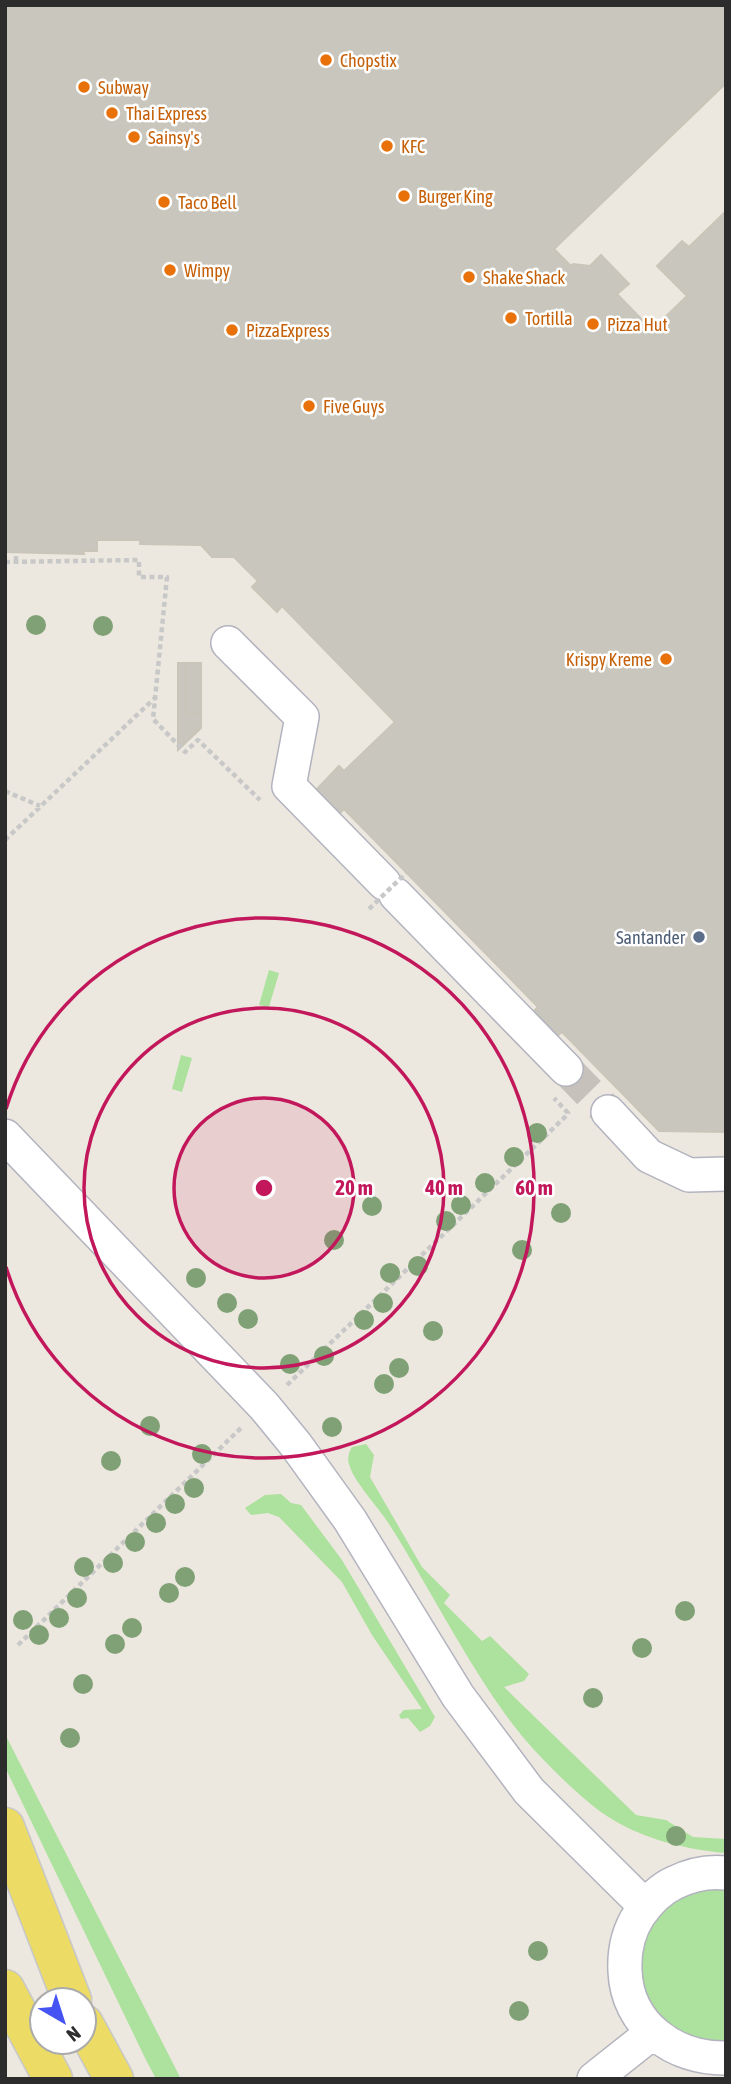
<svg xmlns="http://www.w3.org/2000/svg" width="731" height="2084" font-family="'Asap Condensed',sans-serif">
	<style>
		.green { fill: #ade19e }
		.building { fill: #c9c6bd; stroke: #c9c5b8; stroke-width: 2 }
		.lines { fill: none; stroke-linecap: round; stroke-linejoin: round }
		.minor-tunnel { stroke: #c6c2bb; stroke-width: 33; stroke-dasharray: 33 17; stroke-linecap: butt }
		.minor-casing { stroke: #b2b3bf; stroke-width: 36 }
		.major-casing { stroke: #c8c8c8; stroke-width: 41 }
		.path { stroke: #c8c8c8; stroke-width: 4.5; stroke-dasharray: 5 3.5; stroke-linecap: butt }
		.minor { stroke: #fff; stroke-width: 33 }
		.major { stroke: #ecdb65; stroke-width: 38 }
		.path-bridge { stroke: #c8c8c8; stroke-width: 4.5; stroke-dasharray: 5 3.5; stroke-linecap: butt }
		.tree { fill: #7fa175 }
		.ring { fill: none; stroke: #c2185b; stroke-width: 3.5 }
		.food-dot { fill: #e8710a; stroke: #fff; stroke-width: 2.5 }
		.service-dot { fill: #5c6f8a; stroke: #fff; stroke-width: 2.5 }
		.labels { text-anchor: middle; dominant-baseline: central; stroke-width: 5; stroke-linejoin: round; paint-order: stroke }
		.food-label { font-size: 18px; fill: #c56008; stroke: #fff; text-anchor: start }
		.service-label { font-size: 18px; fill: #4e5e75; stroke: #fff; text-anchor: end }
		.centre { fill: #c2185b; stroke: #fff; stroke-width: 3.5 }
		.ring-label { font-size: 21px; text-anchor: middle; font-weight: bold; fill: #c2185b; stroke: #fff; stroke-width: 5; stroke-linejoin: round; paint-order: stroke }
	</style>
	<rect width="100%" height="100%" fill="#ede8df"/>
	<path class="green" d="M269,970L279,973L269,1007L259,1005Z
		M181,1055L192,1058L182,1092L172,1089Z
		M366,1444L374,1455L370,1477L422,1567L450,1595L444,1603L482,1641L490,1636L529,1674L524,1681L504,1687L636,1815L666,1820L693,1837L726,1839V1853C679,1849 631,1836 593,1806C567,1785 531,1749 511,1722C465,1660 431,1590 389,1524C379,1508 355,1483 350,1467C347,1459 348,1454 352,1447Z
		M281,1494L291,1503L301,1505L342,1560L435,1717L430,1726L420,1732L408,1718L401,1719L399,1715L404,1710L422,1709L372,1635L342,1582L279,1517L268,1513L251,1515L245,1508L265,1495Z
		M5,1734L181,2079H156L145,2058L5,1767Z
		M710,1887L726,1889V2040C651,2048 608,1955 666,1907C680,1896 694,1892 710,1887Z"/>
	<path class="building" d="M5,5H726V83L554,249L571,266L573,264L590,266L601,255L629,284L617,294L652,330L687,296L657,266L682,241L689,247L726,211V1132L659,1131L562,1032L557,1036L533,1012L538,1007L344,809L339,814L316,790L339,766L344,771L395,722L282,606L277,612L252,587L258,581L234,557H212L201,545L140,544V540H97V551H83L84,554L5,552Z
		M178,663H186V713H201V728L178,750Z
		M186,663H201V713H186Z"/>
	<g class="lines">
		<path class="minor-tunnel" d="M566,1069L608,1112"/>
		<defs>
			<path id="minor" d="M228,643L302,717L289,786L384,883
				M396,895L566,1069
				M608,1112L649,1156L689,1175L726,1174
				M5,1136L264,1406L296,1445L350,1520L458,1696L529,1791L645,1906
				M726,1873C708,1871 690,1875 674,1883C659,1890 648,1902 639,1915C628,1932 624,1951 625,1971C627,2025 674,2059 726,2058
				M594,2079L652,2033"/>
			<path id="major" d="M5,1827L72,2000
				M5,1989L53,2079
				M84,2024L114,2079"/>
		</defs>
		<use href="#minor" class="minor-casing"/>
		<use href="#major" class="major-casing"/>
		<path class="path" d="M16,561V553
			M5,562L139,560V577H167L153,719L185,752L198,740L260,800
			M5,791L40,806
			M5,840L157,696
			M287,1385L564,1118L568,1113L554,1098
			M18,1645L243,1426"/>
		<use href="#minor" class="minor"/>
		<use href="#major" class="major"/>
		<path class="path-bridge" d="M369,909L406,873"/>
	</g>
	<g class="tree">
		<circle cx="36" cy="625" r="10"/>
		<circle cx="103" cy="626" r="10"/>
		<circle cx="537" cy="1133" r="10"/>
		<circle cx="514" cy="1157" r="10"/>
		<circle cx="485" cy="1183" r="10"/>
		<circle cx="461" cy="1205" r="10"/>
		<circle cx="372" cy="1206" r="10"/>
		<circle cx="561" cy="1213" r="10"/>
		<circle cx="446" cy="1221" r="10"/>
		<circle cx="334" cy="1240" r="10"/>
		<circle cx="522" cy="1250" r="10"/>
		<circle cx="418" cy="1266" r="10"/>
		<circle cx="390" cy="1273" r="10"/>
		<circle cx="196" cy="1278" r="10"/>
		<circle cx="227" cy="1303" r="10"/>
		<circle cx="383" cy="1303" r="10"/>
		<circle cx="248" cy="1319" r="10"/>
		<circle cx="364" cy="1320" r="10"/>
		<circle cx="433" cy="1331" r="10"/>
		<circle cx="324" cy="1356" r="10"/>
		<circle cx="290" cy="1364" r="10"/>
		<circle cx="399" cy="1368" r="10"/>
		<circle cx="384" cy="1384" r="10"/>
		<circle cx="150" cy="1426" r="10"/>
		<circle cx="332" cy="1427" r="10"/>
		<circle cx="202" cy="1454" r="10"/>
		<circle cx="111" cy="1461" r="10"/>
		<circle cx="194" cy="1488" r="10"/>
		<circle cx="175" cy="1504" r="10"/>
		<circle cx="156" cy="1523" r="10"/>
		<circle cx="135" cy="1542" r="10"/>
		<circle cx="113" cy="1563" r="10"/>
		<circle cx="84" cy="1567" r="10"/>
		<circle cx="185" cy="1577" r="10"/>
		<circle cx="169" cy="1593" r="10"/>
		<circle cx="77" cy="1598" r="10"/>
		<circle cx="685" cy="1611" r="10"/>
		<circle cx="59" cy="1618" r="10"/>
		<circle cx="23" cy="1620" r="10"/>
		<circle cx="132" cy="1628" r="10"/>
		<circle cx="39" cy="1635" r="10"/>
		<circle cx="115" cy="1644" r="10"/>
		<circle cx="642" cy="1648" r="10"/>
		<circle cx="83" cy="1684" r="10"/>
		<circle cx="593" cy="1698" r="10"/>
		<circle cx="70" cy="1738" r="10"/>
		<circle cx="676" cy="1836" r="10"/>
		<circle cx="538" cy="1951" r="10"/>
		<circle cx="519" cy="2011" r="10"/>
	</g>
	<circle cx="264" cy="1188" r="90" fill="#c2185b" fill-opacity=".12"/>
	<g class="ring">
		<circle cx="264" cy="1188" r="90"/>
		<circle cx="264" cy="1188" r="180"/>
		<path d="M6 1109A270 270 0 1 1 6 1267"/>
	</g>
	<g class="food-dot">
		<circle cx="326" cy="60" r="7"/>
		<circle cx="84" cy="87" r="7"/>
		<circle cx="112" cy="113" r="7"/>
		<circle cx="134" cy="137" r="7"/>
		<circle cx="387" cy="146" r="7"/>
		<circle cx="404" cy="196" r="7"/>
		<circle cx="164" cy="202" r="7"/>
		<circle cx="170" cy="270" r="7"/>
		<circle cx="469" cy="277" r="7"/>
		<circle cx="511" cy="318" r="7"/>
		<circle cx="593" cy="324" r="7"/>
		<circle cx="232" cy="330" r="7"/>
		<circle cx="309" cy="406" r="7"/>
		<circle cx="666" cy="659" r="7"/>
	</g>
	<circle class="service-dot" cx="699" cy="937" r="7"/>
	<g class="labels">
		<g class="food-label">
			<text x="340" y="60">Chopstix</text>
			<text x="98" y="87">Subway</text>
			<text x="126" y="113">Thai Express</text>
			<text x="148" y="137">Sainsy's</text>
			<text x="401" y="146">KFC</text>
			<text x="418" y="196">Burger King</text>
			<text x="178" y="202">Taco Bell</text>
			<text x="184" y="270">Wimpy</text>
			<text x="483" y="277">Shake Shack</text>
			<text x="525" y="318">Tortilla</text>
			<text x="607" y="324">Pizza Hut</text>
			<text x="246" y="330">PizzaExpress</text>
			<text x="323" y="406">Five Guys</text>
			<text x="652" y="659" text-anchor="end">Krispy Kreme</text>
		</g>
		<g class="service-label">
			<text x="685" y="937">Santander</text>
		</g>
	</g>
	<circle cx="264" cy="1188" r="10" class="centre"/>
	<g class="ring-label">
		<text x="354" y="1195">20 m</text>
		<text x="444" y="1195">40 m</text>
		<text x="534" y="1195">60 m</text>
	</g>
	<rect width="731" height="2084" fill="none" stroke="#2c2c2c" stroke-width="14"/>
	<g transform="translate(63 2021) rotate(141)"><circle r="33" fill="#ffffff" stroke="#ababab" stroke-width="2"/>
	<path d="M0-5L12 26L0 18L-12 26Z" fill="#4653f3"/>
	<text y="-10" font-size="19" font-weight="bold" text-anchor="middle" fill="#2c2c2c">N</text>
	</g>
</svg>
